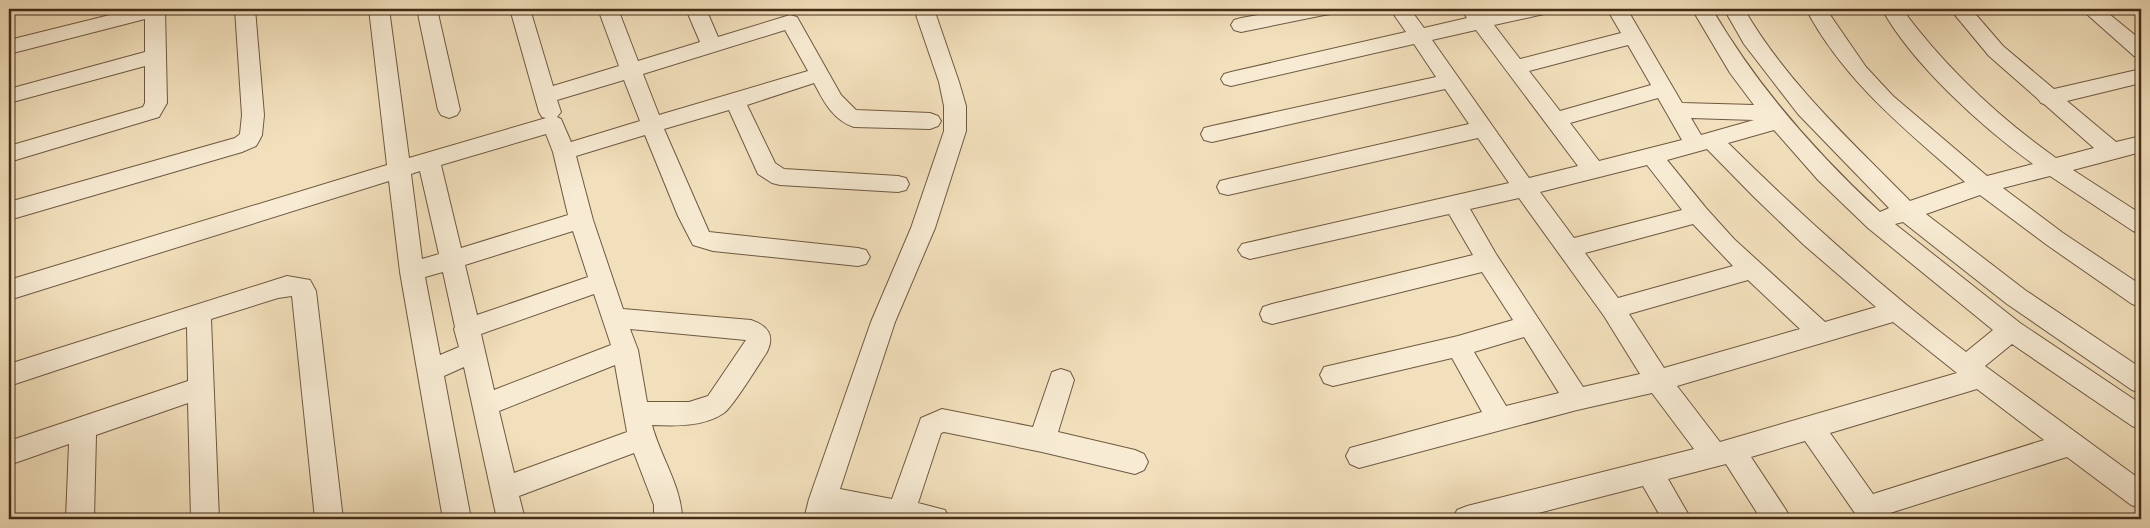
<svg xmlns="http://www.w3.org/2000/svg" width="2150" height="528" font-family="Vollkorn,serif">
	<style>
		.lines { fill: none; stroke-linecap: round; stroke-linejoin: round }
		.minor-casing { stroke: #6f5941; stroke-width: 2 }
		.minor { fill: #f7ebd3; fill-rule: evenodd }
	</style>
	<rect width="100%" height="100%" fill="#f2e0bc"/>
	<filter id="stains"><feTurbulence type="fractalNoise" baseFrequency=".004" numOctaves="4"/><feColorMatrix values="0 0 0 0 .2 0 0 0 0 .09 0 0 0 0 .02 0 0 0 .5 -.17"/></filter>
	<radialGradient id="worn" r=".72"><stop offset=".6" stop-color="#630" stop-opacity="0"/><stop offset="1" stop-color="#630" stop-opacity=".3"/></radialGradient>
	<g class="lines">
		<defs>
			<path id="minor" d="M134,9H165L167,103L159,117L9,162V146L143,107L145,103V66L9,103V89L145,52V19L9,54V40Z
				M235,9H255L264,115L262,135L259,141L256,146L242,152L9,220V202L235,138L240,134L242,115Z
				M369,9H389L409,158L546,118L542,117L539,112L510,9H530L553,86L619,66L598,9H618L638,61L700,42L686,9H706L718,37L790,15L797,17L841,95L856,110L930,113L938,116L941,121L938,126L930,129L854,127C833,120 824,102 814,83L747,105L775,163L784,169L898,176L906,178L909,184L906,190L898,192L780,185L772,183L758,174L729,110L664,129L709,232L858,248L866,250L870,257L866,264L858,266L713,251L693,245L678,216L645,135L576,156L593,220L623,309L751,320C768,326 775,335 767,352C759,364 733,407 724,413C704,427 675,426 652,425C660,456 682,487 682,519H654V505L634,453L519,496L525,519H497L464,367L444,376L471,519H443L400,272L389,181L9,300V280L387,165ZM785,30L808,71L659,115L643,74ZM624,80L640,121L571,142L561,119L557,117L561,112L557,100ZM546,134L553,152L568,215L461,248L441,165ZM420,171L439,254L422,259L411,174ZM573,231L588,277L477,315L465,265ZM443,272L455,327L454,329L459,347L440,355L425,277ZM594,294L611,345L494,390L481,334ZM630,329L746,340L708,396L689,402H647L638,350ZM615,365L627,432L514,473L499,411Z
				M417,9H437L460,110L457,115L449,118L441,115L438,110Z
				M914,9H934L959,82L966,106V131L935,228L895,322L840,489L892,499L921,418L942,409L1033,427L1052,372L1061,369L1070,372L1074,380L1058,432L1135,450L1144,454L1148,462L1144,470L1135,474L1042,452L944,432L941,433L918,503L945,510L949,519H866L833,513L832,519H804L809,499L871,322L911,228L944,131V106L939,82Z
				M1291,9H1334L1331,14L1324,15L1241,32L1234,30L1231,25L1234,20L1241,18Z
				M1390,9H1410L1424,28L1467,18L1462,11L1464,9H1481L1485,14L1510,9H1547L1544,14L1494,25L1520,59L1621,33L1607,9H1627L1682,103L1754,105L1730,73L1692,9H1712C1757,86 1814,151 1880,212L1889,208L1798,114L1744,44L1724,9H1744C1787,83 1851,141 1910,201L1965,182C1905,129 1844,81 1806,9H1826L1866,67L1893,96L1987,176L2033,164C1982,127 1912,64 1882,9H1902C1945,67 1997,116 2056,158L2094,148L2044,104L2041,103L2038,99L1989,56L1950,9H1971L2003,46L2054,89L2141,69V83L2067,101L2116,142L2141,136V152L2073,170L2141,214V234L2133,231L2050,176L2003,188L2063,233L2141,285V307L2132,304L2047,245L1980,195L1926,214L2025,290L2141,368V393L2132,390L2007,304L1903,222L1895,224L2020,323L2141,404V429L2132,426L2012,344L1985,366L2141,480V508L2131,505L2067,457L1887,514L1889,519H1859L1805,441L1751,457L1786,510L1790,519H1761L1726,464L1668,479L1691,519H1662L1643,486L1515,519H1453L1457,510L1467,506L1694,449L1652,393L1577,410L1359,468L1350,464L1346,456L1350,448L1482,412L1452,358L1333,386L1324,383L1320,375L1324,367L1458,336L1513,320L1482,272L1272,324L1263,321L1260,314L1263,307L1272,304L1473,255L1449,214L1250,259L1242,256L1238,250L1242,244L1509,183L1478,138L1228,195L1220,193L1217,187L1220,181L1228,179L1469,124L1445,89L1212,142L1204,140L1201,134L1204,128L1212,126L1436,77L1414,44L1231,86L1224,84L1221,79L1224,74L1231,72L1406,32ZM1476,30L1578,166L1529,178L1432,40ZM1628,45L1651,85L1560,111L1529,71ZM1658,98L1682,140L1599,161L1570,123ZM1691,118L1754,120L1701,135ZM1774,130L1818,180L1868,228L1993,330L1966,352C1882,288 1804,218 1728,143ZM1707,149L1754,197L1804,245L1876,307L1825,322L1734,239L1706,208L1667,160ZM1647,165L1682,210L1574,238L1540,192ZM1519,198L1604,316L1640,374L1583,387L1496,254L1470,209ZM1693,224L1733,266L1618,298L1585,253ZM1748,280L1800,329L1664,368L1629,314ZM1893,322L1957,373L1720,442L1677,386ZM1524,337L1559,393L1506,406L1474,352ZM1977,389L2044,440L1873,494L1830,433Z
				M2081,9H2103L2141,40V58L2134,56Z
				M287,276L310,280L316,291L343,519H315L292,296L278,298L211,319L219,519H191L188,403L96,435L94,519H66L69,444L9,465V441L188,381L187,327L9,386V364Z"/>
		</defs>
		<use href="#minor" class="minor-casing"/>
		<use href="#minor" class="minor"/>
	</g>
	<rect width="2150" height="528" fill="none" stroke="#f2e0bc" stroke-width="30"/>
	<rect x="10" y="10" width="2130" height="508" fill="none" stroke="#432c18" stroke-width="2.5"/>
	<rect x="15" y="15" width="2120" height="498" fill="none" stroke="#432c18"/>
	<rect width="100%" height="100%" filter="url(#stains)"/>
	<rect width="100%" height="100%" fill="url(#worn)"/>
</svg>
